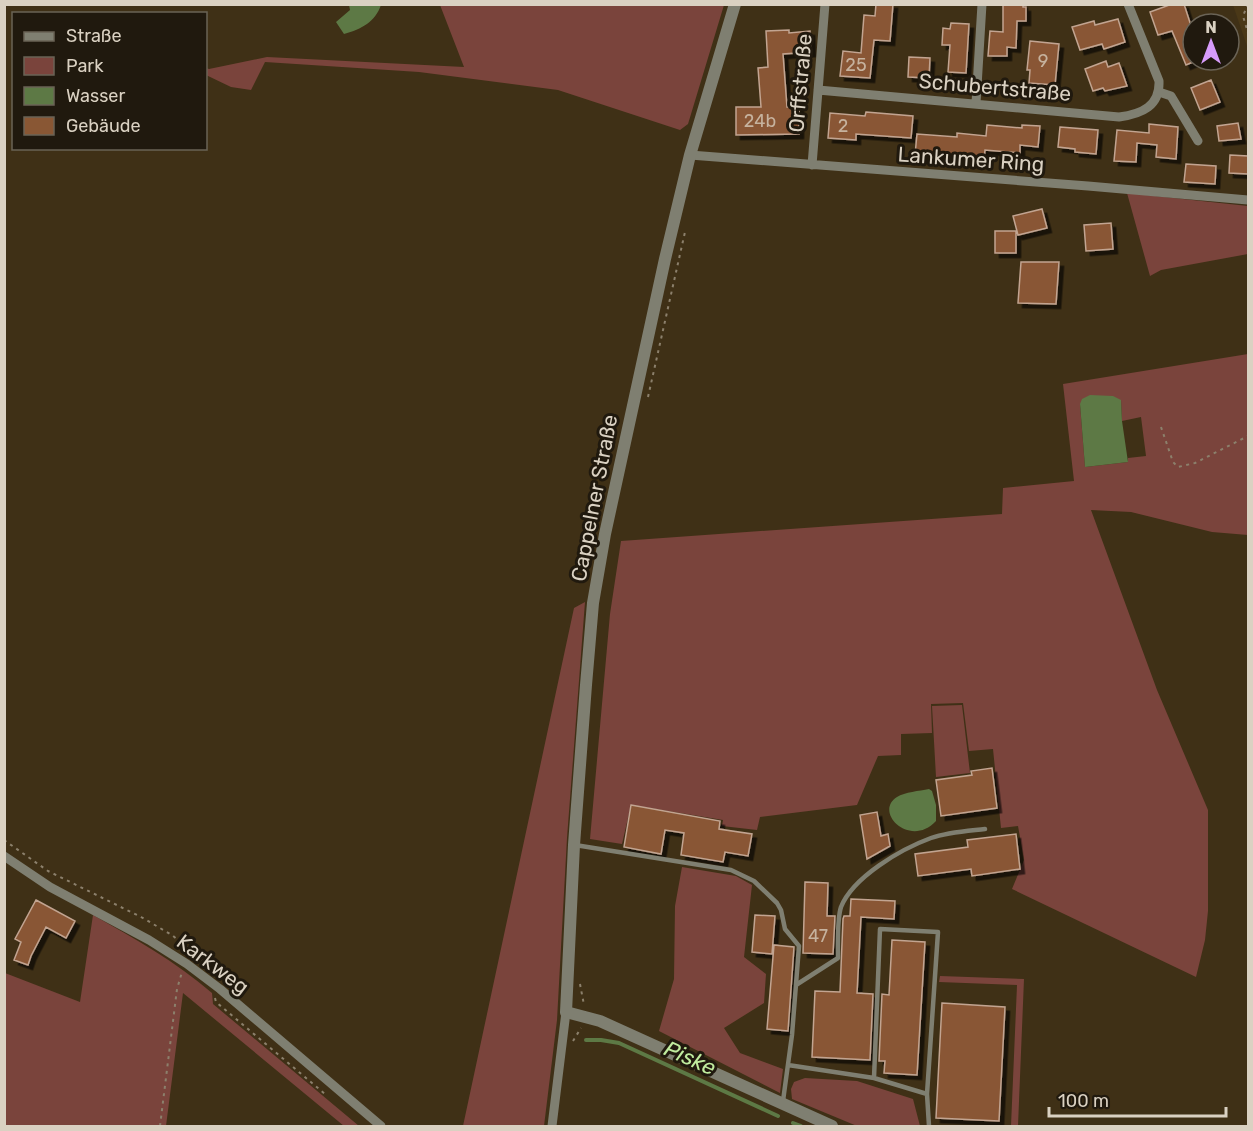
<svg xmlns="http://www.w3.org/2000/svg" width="1253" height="1131" font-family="Rubik,sans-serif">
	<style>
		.built { fill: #4a3817 }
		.green { fill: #7a443c; fill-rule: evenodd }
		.water { fill: #5d7945 }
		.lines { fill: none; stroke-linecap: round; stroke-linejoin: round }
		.stream { stroke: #5d7945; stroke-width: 4 }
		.building { fill: #895734; stroke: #c2a491; stroke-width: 1.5; filter: url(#shadow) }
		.path { stroke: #8c806c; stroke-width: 2; stroke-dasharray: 3 4.5; stroke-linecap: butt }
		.service { stroke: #7f7f71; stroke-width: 4.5 }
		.minor { stroke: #7f7f71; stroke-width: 9 }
		.tertiary { stroke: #7f7f71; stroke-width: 12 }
		.labels { text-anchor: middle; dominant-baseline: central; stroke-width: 6; stroke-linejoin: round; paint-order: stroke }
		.number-label { font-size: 18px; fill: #c6b29e }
		.street-label { font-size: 21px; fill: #dad1c2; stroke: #20190e }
		.water-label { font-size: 22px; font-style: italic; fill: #c0ec9e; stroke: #20190e }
	</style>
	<defs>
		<filter id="shadow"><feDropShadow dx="4.5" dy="4.5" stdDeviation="0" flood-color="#0009"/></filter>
	</defs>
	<rect width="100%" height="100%" fill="#3f3016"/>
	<path class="built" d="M1233,5H1248V49Z"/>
	<path class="green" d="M440,5H724L688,124L680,130L558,90L419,72L265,62L251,90L231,87L206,75V68L209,69L267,57L464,67Z
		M1127,193L1248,206V254L1161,270L1150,276Z
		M1248,354V535L1212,532L1131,512L1091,510L1157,690L1208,810V911L1205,940L1196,977L1012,889L1024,860L1018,826L1001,828L993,749L969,751L963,703L931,704L932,733L901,734V755L878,756L857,805L760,817L757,830L722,826L723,820L631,805L622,844L590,839L610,614L621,541L1002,514L1003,488L1074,481L1063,384ZM1121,400L1122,421L1141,417L1146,456L1128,458V462L1085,467L1080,404Z
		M585,602L567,838L557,1020L544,1126H463L574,608Z
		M962,705L970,773L936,777L932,706Z
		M682,867L736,876L752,885L744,957L766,974L764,1003L724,1028L740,1053L783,1069L780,1093L659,1031L674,979L675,906Z
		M93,915C135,939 175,961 212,993L213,1004L359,1126H344L183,993L166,1126H5V973L80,1002Z
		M940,976L1024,979L1018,1126H1011L1017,985L939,982Z
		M805,1078L857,1081L913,1099L920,1126H857L792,1099L791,1089L794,1082Z"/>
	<path class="water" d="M349,5V4L381,5C375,22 362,29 344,34L336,22L350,10Z
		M1090,395L1113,396L1121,400L1122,421L1128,462L1085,467L1080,404L1082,399Z
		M929,789L932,791L936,805V821C910,849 873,812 897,797C905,792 919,791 929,789Z"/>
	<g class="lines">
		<path class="stream" d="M586,1040H601L619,1043L778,1116
			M793,1123L801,1126"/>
	</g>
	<path class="building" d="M876,4H893L890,41L874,40L870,78L840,76L843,51L861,53L864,15L875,16Z
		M1003,4H1023V7H1026V21H1017L1016,48L1007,47V56H988L990,31L1003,32Z
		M1172,4H1184L1193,32V62L1186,65L1172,31L1158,35L1150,12Z
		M1118,19L1125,42L1104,49L1102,44L1080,50L1072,27L1094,21L1095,25Z
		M951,23L969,24L966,73L948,72L950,45H942L943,28L950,29Z
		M789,30V33L810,31L811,52L783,54L787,107H799V134L736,135V107H761L758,68L768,67L766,31Z
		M1030,41L1059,44L1055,85L1029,83L1030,70H1027Z
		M909,57L930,58L929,78L908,77Z
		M1106,61L1108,67L1119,63L1127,86L1105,91L1103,88L1093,91L1085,69Z
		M1211,80L1220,102L1200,110L1191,88Z
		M866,112L913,116L911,138L856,134V140L828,138L830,113L865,116Z
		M1238,123L1241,139L1219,141L1217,126Z
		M1149,124L1178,127L1176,159L1156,157L1157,145L1137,143L1136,162L1114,161L1117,130L1149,133Z
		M987,125L1022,128V125L1040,126L1038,147L1020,145V153L985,150L984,160L915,155L917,134L957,137V133L986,136Z
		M1060,127L1098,130L1096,154L1075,152V149L1058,147Z
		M1230,155L1248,156V174L1229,173Z
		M1186,164L1216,166L1215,184L1184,182Z
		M1042,209L1047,228L1018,235L1013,216Z
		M1111,223L1113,249L1086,251L1084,225Z
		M995,231H1016V253H995Z
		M1021,262H1059L1056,304L1018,303Z
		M992,768L997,808L941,816L936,780L972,775L971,771Z
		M631,805L720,821L719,829L752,834L748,856L725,852L723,862L681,855L684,833L665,830L661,854L624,847Z
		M877,812L881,836L888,834L890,846L867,859L860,815Z
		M1016,834L1020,869L972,876L971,869L918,876L915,854L968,847L967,840Z
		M805,882L828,883L827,916H835L833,954L803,953Z
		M851,899L895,901L894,919L861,917L857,993L873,994L870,1060L812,1057L815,991L840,992L843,919L844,916H850Z
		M36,900L75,921L66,938L46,927L31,956L28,965L14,960L21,942L15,939Z
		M755,915L775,916L772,954L752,952Z
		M892,940L925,942L917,1075L884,1073L885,1061H879L882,994L889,995Z
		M774,945L794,947L788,1031L767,1029Z
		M942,1003L1005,1007L999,1121L936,1118Z"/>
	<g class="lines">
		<path class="path" d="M1248,4L1243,16L1248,33
			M648,397L685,232
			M1161,427L1173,462L1178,467L1195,463L1248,436
			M4,840L48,871L141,917L172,935L225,979
			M580,984L584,1005
			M215,998L216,1002L325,1094
			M573,1041L581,1028
			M160,1126L177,989L182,972"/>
		<path class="service" d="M575,845L731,870L754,881L777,903L781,910L785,929L799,946L792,1035L783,1101
			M796,985L838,958C838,944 837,919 841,907C853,877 901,849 931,838C948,832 967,831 985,829
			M788,1065L874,1078L927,1094L929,1126
			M874,1078L880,929L938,932L927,1094"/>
		<path class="minor" d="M818,90L1119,117C1142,114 1160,106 1159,81L1128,4
			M1159,92L1171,96L1198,141
			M976,103L982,4
			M690,155L1088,186L1248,200
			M812,165L825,4
			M4,856L50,887L149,940L187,964L220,989L381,1126
			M552,1126L566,1012"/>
		<path class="tertiary" d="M735,4L690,155L665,259L605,534L593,603L586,685L574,845L566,1012L600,1021L832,1126"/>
	</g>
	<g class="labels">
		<g class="number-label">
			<text x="1043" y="61">9</text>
			<text x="856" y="65">25</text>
			<text x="760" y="121">24b</text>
			<text x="843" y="126">2</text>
			<text x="818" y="936">47</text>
		</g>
		<g class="street-label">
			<text transform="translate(800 83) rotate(-85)">Orffstraße</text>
			<text transform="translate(995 87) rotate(5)">Schubertstraße</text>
			<text transform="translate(971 159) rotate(4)">Lankumer Ring</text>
			<text transform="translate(594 498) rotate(-79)">Cappelner Straße</text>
			<text transform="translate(213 964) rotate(37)">Karkweg</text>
		</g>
		<g class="water-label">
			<text transform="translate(690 1058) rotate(24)">Piske</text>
		</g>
	</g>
	<rect width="1253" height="1131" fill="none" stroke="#dad1c2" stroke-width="12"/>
	<rect x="12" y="12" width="195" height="138" fill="#20190e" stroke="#6a6356" stroke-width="1.5"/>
	<rect x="24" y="32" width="30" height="9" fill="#7f7f71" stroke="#6a6356" stroke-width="1.5"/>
	<text x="66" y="42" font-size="18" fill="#dad1c2">Straße</text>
	<rect x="24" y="57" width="30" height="18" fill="#7a443c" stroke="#6a6356" stroke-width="1.5"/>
	<text x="66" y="72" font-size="18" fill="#dad1c2">Park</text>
	<rect x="24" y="87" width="30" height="18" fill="#5d7945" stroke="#6a6356" stroke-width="1.5"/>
	<text x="66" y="102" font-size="18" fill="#dad1c2">Wasser</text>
	<rect x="24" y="117" width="30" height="18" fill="#895734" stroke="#6a6356" stroke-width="1.5"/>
	<text x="66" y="132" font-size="18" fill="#dad1c2">Gebäude</text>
	<g transform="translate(1211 42)"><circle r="28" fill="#20190e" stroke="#6a6356" stroke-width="1.5"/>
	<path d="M0-4.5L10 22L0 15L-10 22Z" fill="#d69bfa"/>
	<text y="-9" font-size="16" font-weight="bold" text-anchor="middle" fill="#dad1c2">N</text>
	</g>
	<path d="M1049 1107v9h177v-9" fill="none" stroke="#dad1c2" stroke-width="3"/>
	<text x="1058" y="1107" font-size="18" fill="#dad1c2" stroke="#20190e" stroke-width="4.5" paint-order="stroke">100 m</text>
</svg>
